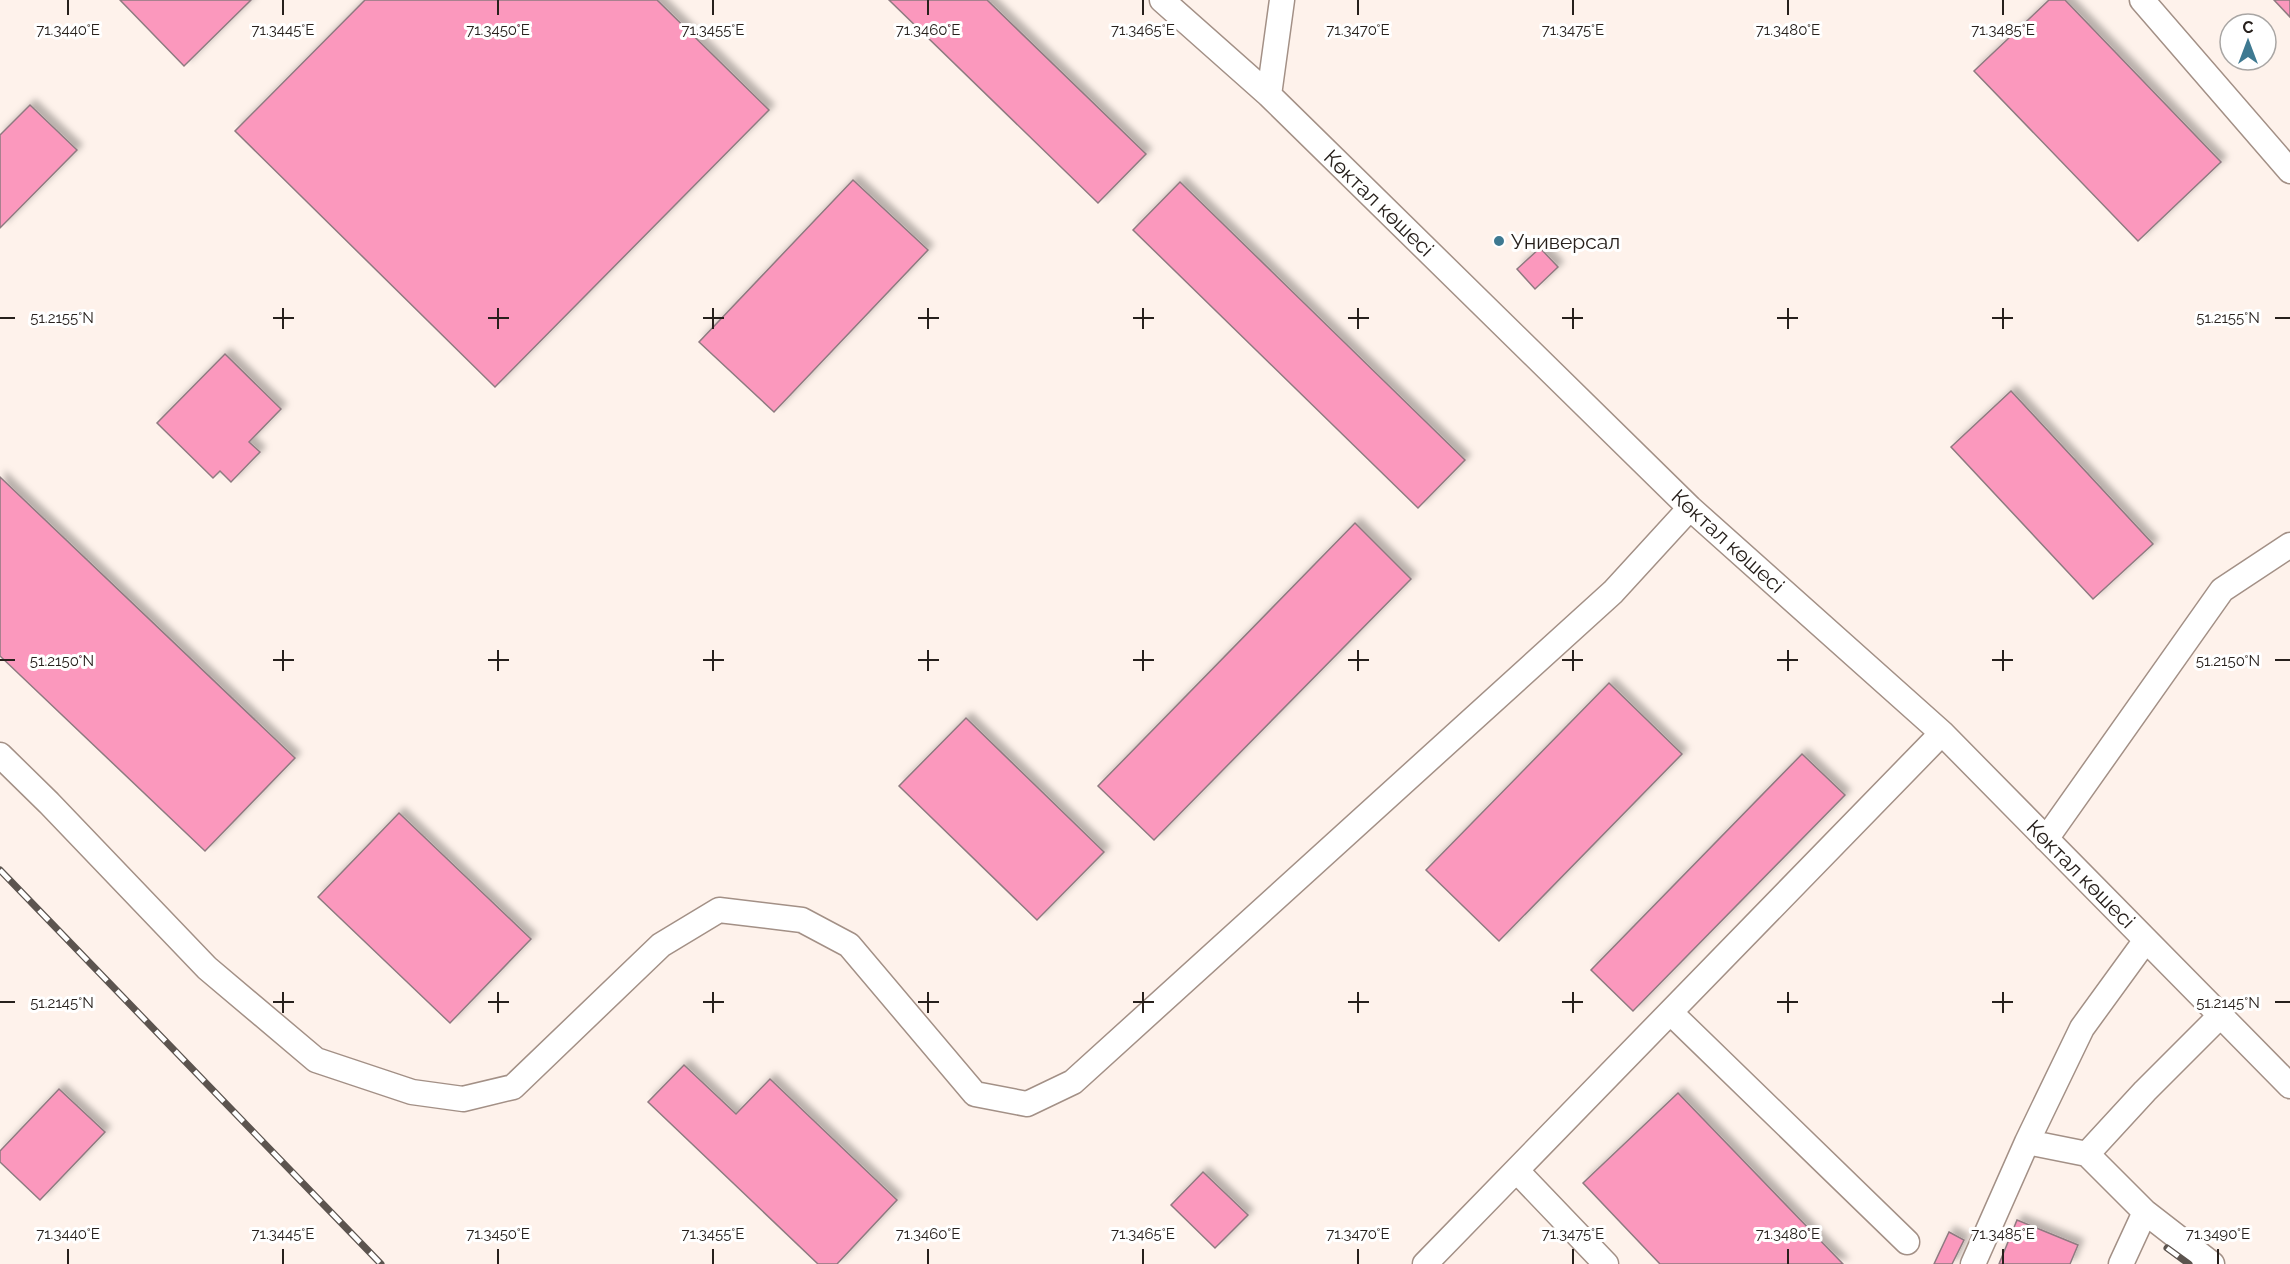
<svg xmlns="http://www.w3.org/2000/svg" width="2290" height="1264" font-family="Raleway,sans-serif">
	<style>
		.building { fill: #fb98bd; stroke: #8e7a80; stroke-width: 1.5; filter: url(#shadow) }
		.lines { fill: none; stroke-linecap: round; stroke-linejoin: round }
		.lane-casing { stroke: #a39086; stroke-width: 27 }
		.lane { stroke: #fff; stroke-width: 24 }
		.rail-casing { stroke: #5c544f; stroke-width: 7 }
		.rail { stroke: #fff; stroke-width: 4.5; stroke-dasharray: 14; stroke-linecap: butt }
		.ticks { fill: none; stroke: #27201c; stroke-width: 2 }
		.poi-dot { fill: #3e7991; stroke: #fff; stroke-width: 2 }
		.labels { text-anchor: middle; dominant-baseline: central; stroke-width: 6; stroke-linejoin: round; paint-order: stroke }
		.street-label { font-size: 21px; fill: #27201c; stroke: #fff }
		.poi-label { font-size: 21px; fill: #27201c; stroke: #fff; text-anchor: start }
		.ticks-label { font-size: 15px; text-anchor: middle; fill: #27201c; stroke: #fff; stroke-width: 6; stroke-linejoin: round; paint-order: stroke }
	</style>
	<defs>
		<filter id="shadow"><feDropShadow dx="5.5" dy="-5.5" stdDeviation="3" flood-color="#0004"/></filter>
	</defs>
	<rect width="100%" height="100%" fill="#fef2eb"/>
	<path class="building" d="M120,0H251L184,66Z
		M365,0H657L769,110L495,387L235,131Z
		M889,0H987L1146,154L1098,203Z
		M2049,0H2065L2221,162L2138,241L1974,71Z
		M2274,0H2290V17Z
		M30,105L77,150L0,228V135Z
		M853,180L928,250L774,412L699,342Z
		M1180,182L1465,460L1418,508L1133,230Z
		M1540,248L1558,267L1535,289L1517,269Z
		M225,354L281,409L249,442L260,452L231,482L220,471L213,478L157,423Z
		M2011,391L2153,544L2093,599L1951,447Z
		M0,477L295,758L205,851L0,656Z
		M1355,523L1411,579L1154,840L1098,786Z
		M1609,683L1682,754L1499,941L1426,870Z
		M966,718L1104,852L1037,920L899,786Z
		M1802,754L1845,795L1633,1011L1591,970Z
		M399,813L531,939L450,1023L318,897Z
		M684,1065L736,1114L770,1079L897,1200L837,1264H818L648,1102Z
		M59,1089L105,1132L40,1200L0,1162V1151Z
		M1678,1093L1843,1264H1660L1583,1183Z
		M1203,1172L1248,1215L1215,1248L1171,1205Z
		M2017,1220L2078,1245L2070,1264H1999Z
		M1949,1232L1964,1240L1952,1264H1934Z"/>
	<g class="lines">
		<defs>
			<path id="lane" d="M1162,0L1269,95L1690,508L1942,733L2290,1086
				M2142,0L2290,171
				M1269,95L1282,0
				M0,755L49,803L207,968L316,1060L412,1092L463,1099L513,1087L661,945L719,910L802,920L849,945L975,1094L1027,1104L1073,1082L1613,592L1690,508
				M2046,839L2222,590L2290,545
				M1671,1013L1907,1242
				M2027,1142L2087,1154L2145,1212L2212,1264
				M2087,1154L2145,1091L2221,1015
				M1517,1171L1606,1264
				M1425,1264L1942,733
				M1973,1264L2027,1142L2082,1028L2146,940
				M2121,1264L2145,1212"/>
		</defs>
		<use href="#lane" class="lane-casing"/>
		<use href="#lane" class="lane"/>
		<defs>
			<path id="rail" d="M0,870L381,1264
				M2167,1248L2189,1264"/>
		</defs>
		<use href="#rail" class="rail-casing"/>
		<use href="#rail" class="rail"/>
	</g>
	<path class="ticks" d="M68,0V15M283,0V15M498,0V15M713,0V15M928,0V15M1143,0V15M1358,0V15M1573,0V15M1788,0V15M2003,0V15M283,308V329M498,308V329M713,308V329M928,308V329M1143,308V329M1358,308V329M1573,308V329M1788,308V329M2003,308V329M0,318H15M273,318H294M488,318H509M703,318H724M918,318H939M1133,318H1154M1348,318H1369M1562,318H1583M1777,318H1798M1992,318H2013M2275,318H2290M283,650V671M498,650V671M713,650V671M928,650V671M1143,650V671M1358,650V671M1573,650V671M1788,650V671M2003,650V671M0,660H15M273,660H294M488,660H509M703,660H724M918,660H939M1133,660H1154M1348,660H1369M1562,660H1583M1777,660H1798M1992,660H2013M2275,660H2290M283,992V1013M498,992V1013M713,992V1013M928,992V1013M1143,992V1013M1358,992V1013M1573,992V1013M1788,992V1013M2003,992V1013M0,1002H15M273,1002H294M488,1002H509M703,1002H724M918,1002H939M1133,1002H1154M1348,1002H1369M1562,1002H1583M1777,1002H1798M1992,1002H2013M2275,1002H2290M68,1249V1264M283,1249V1264M498,1249V1264M713,1249V1264M928,1249V1264M1143,1249V1264M1358,1249V1264M1573,1249V1264M1788,1249V1264M2003,1249V1264M2218,1249V1264"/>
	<circle class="poi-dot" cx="1499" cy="241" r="6"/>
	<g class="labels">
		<g class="street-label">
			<text transform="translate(1379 203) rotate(44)">Көктал көшесі</text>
			<text transform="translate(1728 541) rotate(42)">Көктал көшесі</text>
			<text transform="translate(2081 874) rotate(45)">Көктал көшесі</text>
		</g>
		<g class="poi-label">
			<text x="1511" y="241">Универсал</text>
		</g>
	</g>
	<g class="ticks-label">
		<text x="68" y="35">71.3440°E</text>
		<text x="283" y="35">71.3445°E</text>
		<text x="498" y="35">71.3450°E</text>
		<text x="713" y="35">71.3455°E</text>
		<text x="928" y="35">71.3460°E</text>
		<text x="1143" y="35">71.3465°E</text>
		<text x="1358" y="35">71.3470°E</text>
		<text x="1573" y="35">71.3475°E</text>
		<text x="1788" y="35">71.3480°E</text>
		<text x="2003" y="35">71.3485°E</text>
		<text x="62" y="323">51.2155°N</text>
		<text x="2228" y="323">51.2155°N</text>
		<text x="62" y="666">51.2150°N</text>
		<text x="2228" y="666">51.2150°N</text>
		<text x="62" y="1008">51.2145°N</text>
		<text x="2228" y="1008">51.2145°N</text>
		<text x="68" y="1239">71.3440°E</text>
		<text x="283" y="1239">71.3445°E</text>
		<text x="498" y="1239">71.3450°E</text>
		<text x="713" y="1239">71.3455°E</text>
		<text x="928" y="1239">71.3460°E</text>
		<text x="1143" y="1239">71.3465°E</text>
		<text x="1358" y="1239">71.3470°E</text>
		<text x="1573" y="1239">71.3475°E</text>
		<text x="1788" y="1239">71.3480°E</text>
		<text x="2003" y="1239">71.3485°E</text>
		<text x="2218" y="1239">71.3490°E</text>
	</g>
	<g transform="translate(2248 42)"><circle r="28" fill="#ffffff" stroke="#a9a6a4" stroke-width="1.5"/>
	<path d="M0-4.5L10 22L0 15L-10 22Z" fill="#3e7991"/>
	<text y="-9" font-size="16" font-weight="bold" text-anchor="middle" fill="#27201c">С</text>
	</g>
</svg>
